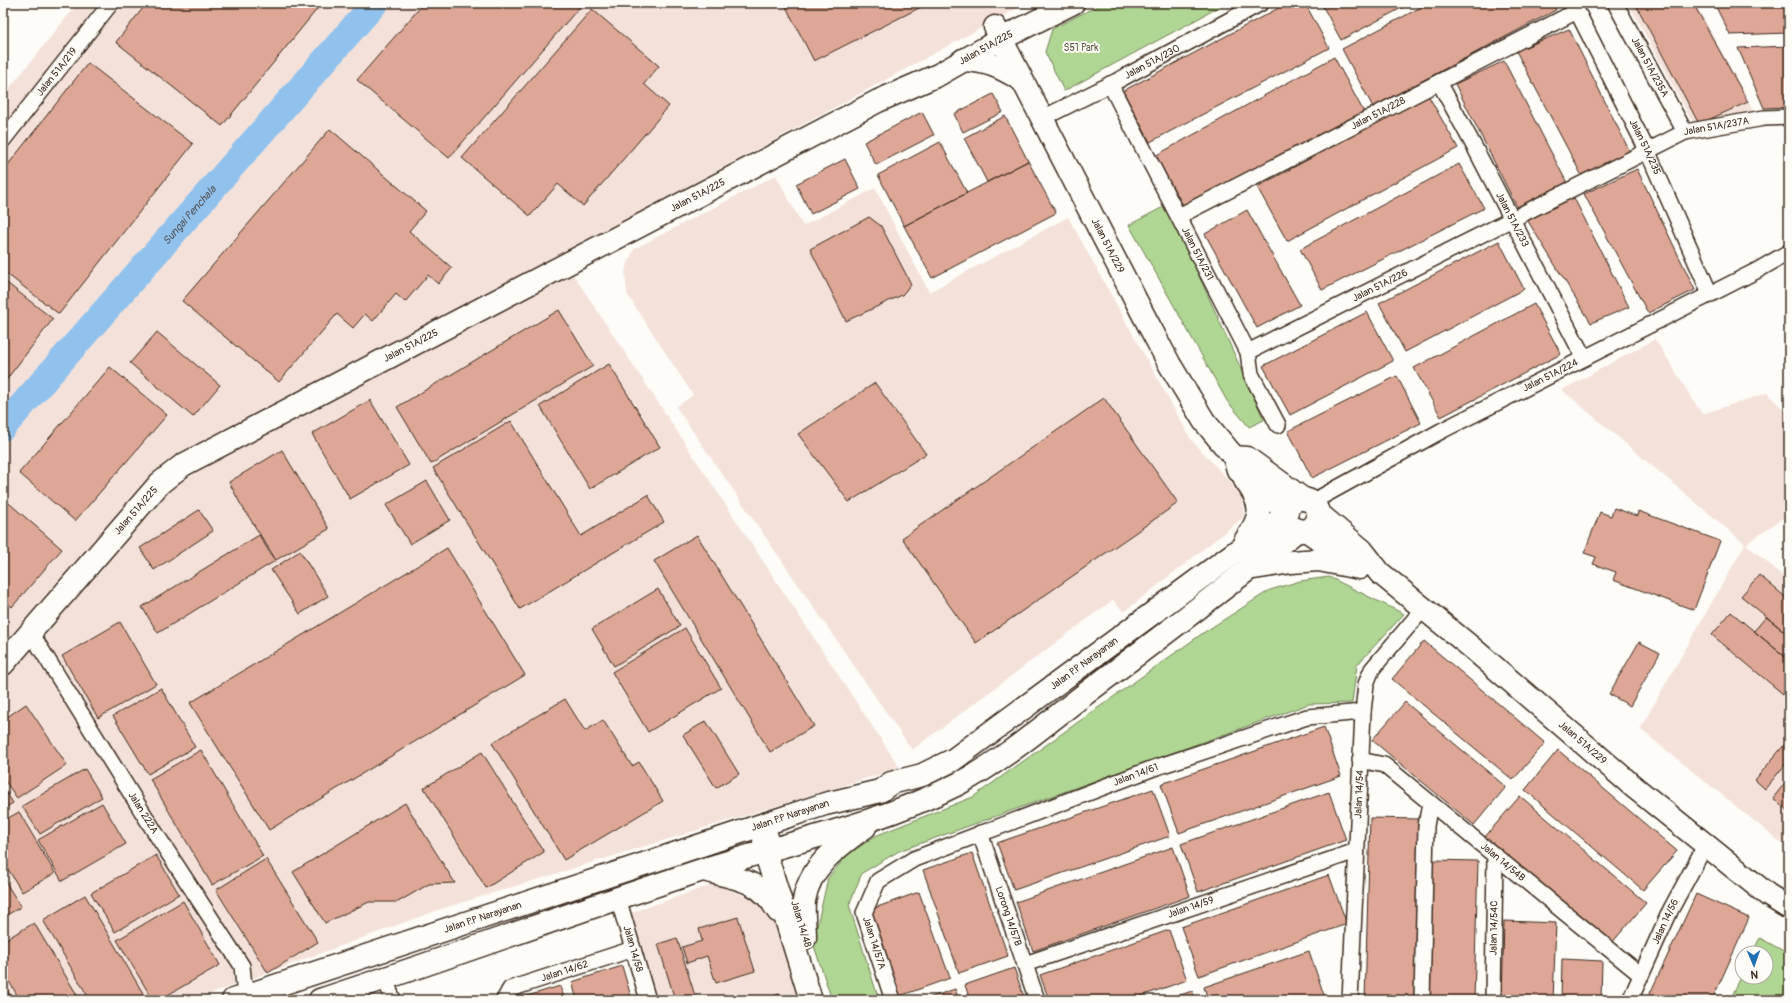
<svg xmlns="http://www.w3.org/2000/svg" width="1792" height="1003" font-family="Pangolin,sans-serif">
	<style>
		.built { fill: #f4e2da }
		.green { fill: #afd692; stroke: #758058 }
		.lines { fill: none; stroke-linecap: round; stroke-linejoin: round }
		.river { stroke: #91c2ed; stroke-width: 27 }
		.building { fill: #dea795; stroke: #3b2a1e }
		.street-casing { stroke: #3b2a1e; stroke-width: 18 }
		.secondary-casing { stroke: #3b2a1e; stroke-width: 25 }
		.street { stroke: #fdfcf7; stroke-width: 15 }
		.secondary { stroke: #fdfcf7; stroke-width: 22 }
		.labels { text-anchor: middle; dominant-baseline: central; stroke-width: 4; stroke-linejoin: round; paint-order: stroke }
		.street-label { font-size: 10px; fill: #3b2a1e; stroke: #fdfcf7 }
		.park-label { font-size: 10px; fill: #58553b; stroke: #fdfcf7 }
		.water-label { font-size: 11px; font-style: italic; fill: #55585c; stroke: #fdfcf7 }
	</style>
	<rect width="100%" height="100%" fill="#fdfcf7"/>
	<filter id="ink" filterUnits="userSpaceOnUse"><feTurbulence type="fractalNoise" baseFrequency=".025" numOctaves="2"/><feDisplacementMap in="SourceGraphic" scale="8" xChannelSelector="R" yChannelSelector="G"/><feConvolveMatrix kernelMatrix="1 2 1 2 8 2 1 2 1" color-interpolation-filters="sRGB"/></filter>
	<g filter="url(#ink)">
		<path class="built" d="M78,3H1027L561,256L900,768L441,909L194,1000H3V96Z
			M1628,3H1695L1757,116L1695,127Z
			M776,175L803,226L875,188L929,292L1068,217L1192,441L1242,494L1244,517L1124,612L1113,600L912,750L676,407L693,395L627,294L625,271L634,249Z
			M1655,339L1702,414L1767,393L1789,415V514L1746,544L1789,581V849L1640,729L1745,544L1562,390Z
			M714,884L769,905L799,1000H657L630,913Z"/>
		<path class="green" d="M1103,3H1227L1064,91L1045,52L1052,29Z
			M1167,205L1264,420L1249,427L1227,401L1129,225Z
			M1329,577L1404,614L1357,665L1352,703L1309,704L899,851L862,873L849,905L879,1000H832L813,943L828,878L847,855L875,836L973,797L1203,633L1270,590L1300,581Z
			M1760,938L1789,954V1000H1730L1742,975V977H1766V953H1752Z"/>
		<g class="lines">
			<path class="river" id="s1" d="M3,427L375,3"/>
		</g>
		<path class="building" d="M147,3H322L222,126L116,42Z
			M424,3H583L449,158L357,80Z
			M784,3H929L814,61Z
			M1288,3H1305L1329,48L1150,142L1123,91Z
			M1321,3H1411L1341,40Z
			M1429,3H1552L1556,10L1373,107L1342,49Z
			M1635,3H1693L1748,102L1699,124Z
			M1714,3H1789V33L1730,35Z
			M592,9L659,66L644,84L669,106L583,206L558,184L530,216L462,158Z
			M1569,29L1630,152L1582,176L1516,51Z
			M1789,46V107L1764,108L1738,48Z
			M1334,57L1365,114L1187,212L1155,156Z
			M1504,61L1567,183L1517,207L1455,84Z
			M88,63L193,144L59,314L3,271V171Z
			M993,94L1003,112L963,132L954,114Z
			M1428,95L1458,148L1287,241L1257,187Z
			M922,112L934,135L876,165L864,142Z
			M1005,116L1028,161L987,182L964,138Z
			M330,129L426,211L409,231L452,268L438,284L428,275L405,302L396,294L373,321L365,314L353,328L337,314L279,382L182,301Z
			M940,142L967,193L904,226L878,175Z
			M845,159L860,189L811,214L796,184Z
			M1028,161L1056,213L932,278L904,226Z
			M1459,164L1484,208L1322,290L1300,249Z
			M1637,169L1695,290L1648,313L1584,194Z
			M1574,198L1629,307L1591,323L1526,218Z
			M1247,210L1300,305L1257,328L1205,234Z
			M869,217L881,226L911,284L902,295L846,321L810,249Z
			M1499,241L1524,289L1405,352L1379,303Z
			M3,280L53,319L3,384Z
			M1534,304L1561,354L1441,417L1414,368Z
			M559,310L593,366L431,464L397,407Z
			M1367,312L1393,361L1290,415L1263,366Z
			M157,332L220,385L193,417L130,363Z
			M609,364L660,447L590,489L540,406Z
			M110,367L167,415L75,521L19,473Z
			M1397,376L1421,423L1312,478L1288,431Z
			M875,383L926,454L849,502L798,434Z
			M1104,398L1178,503L976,643L902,538Z
			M370,400L409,465L350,499L312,434Z
			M511,421L581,536L648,495L664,522L520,609L433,468Z
			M282,450L329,529L276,560L240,503L229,482Z
			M427,481L450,520L410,544L386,505Z
			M3,498L62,549L12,607L3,599Z
			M1614,508L1637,516L1638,511L1720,541L1694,610L1613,580L1616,572L1593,564L1596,557L1584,553L1600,512L1611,516Z
			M199,510L213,531L154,570L140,548Z
			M259,535L275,561L158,633L142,607Z
			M697,535L814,726L770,752L654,561Z
			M447,548L525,675L269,830L190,703Z
			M300,551L328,596L300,614L271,570Z
			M1759,575L1789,600V635L1741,596Z
			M658,589L680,626L614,666L592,629Z
			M1731,612L1789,660V699L1712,635Z
			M1766,617L1789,635V660L1754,631Z
			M120,622L156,684L98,718L62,656Z
			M685,628L721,688L648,732L612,672Z
			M1424,641L1545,743L1513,780L1392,679Z
			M1639,642L1660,653L1630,706L1609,694Z
			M161,688L195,747L148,774L113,716Z
			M565,699L585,731L603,720L632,766L639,762L663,801L564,860L492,743Z
			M1405,702L1506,787L1474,825L1372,740Z
			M26,704L67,765L17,798L3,778V720Z
			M706,721L739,774L716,788L683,735Z
			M1324,727L1341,776L1179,833L1161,784Z
			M1789,739V760L1765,789L1755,780Z
			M201,750L263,856L212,885L150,779Z
			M1558,750L1677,851L1643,890L1525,790Z
			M482,752L544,852L486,888L424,788Z
			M85,769L102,797L40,834L22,806Z
			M1789,778V811L1773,798Z
			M3,787L13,803L3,809Z
			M1153,789L1170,836L1014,890L997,843Z
			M1329,792L1346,840L1198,892L1181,844Z
			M1520,796L1646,903L1611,944L1484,838Z
			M102,803L126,844L62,881L38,840Z
			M405,803L455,883L429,884L398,902H369L325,923L293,872Z
			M19,812L55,873L22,892L3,861V821Z
			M1370,818L1419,819L1414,1000H1365Z
			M1173,847L1190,896L1033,951L1016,902Z
			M972,853L1008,956L959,973L923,870Z
			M156,855L179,894L115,932L91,893Z
			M266,859L318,942L268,973L216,890Z
			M1431,860L1478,861L1474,1000H1426Z
			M1329,875L1347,924L1199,976L1181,927Z
			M3,878L21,907L3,917Z
			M919,892L950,978L900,996L869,910Z
			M1696,894L1749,918L1712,1000H1647Z
			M85,895L147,1000H90L43,920Z
			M183,901L220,965L159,1000H153L117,940Z
			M738,917L755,971L716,983L707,956L687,963L682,947L702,941L699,929Z
			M1504,921L1556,923L1553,1000H1502Z
			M34,923L80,1000H20L3,971V941Z
			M1169,930L1187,980L1130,1000H1049L1040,975Z
			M677,938L696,999L692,1000H675L658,944Z
			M1309,951L1325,998L1318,1000H1208L1204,987Z
			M1562,959L1602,961L1601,1000H1561Z
			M622,966L632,1000H577L572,982Z
			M1014,968L1025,1000H970L965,985Z
			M3,982L13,1000H3Z
			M560,986L565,1000H514Z
			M955,989L959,1000H923Z
			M1192,991L1196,1000H1166Z
			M779,994L781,1000H762Z"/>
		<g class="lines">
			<defs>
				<g id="street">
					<path id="s2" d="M1573,3L1647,150L1710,294"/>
					<path id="s3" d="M1615,3L1685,132"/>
					<path id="s4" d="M1439,82L1475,148L1584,358"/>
					<path id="s5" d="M1110,84L1248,352L1251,374L1278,425"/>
					<path id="s6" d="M1041,119L1117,81L1261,3"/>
					<path id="s7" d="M3,140L111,3"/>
					<path id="s8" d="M1179,216L1577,11"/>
					<path id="s9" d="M1248,352L1685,132L1764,118L1789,117"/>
					<path id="s10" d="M1312,502L1441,431L1758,270L1789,252"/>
					<path id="s11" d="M31,633L158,837L242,966L245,996"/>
					<path id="s12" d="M1360,760L1384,765L1641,975"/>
					<path id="s13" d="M980,833L1037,1000"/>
					<path id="s14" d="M618,898L648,1000"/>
					<path id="s15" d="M1025,964L1356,851"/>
					<path d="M385,978L393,1000"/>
					<path id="s16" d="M504,1000L510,989L633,949"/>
					<path id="s17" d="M893,1000L864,913L878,881L914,859L1151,769L1307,717L1363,712"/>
					<path id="s18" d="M1350,1000L1363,712L1366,684L1372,669L1424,608"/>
					<path d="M1422,1000L1426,826L1430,803"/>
					<path id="s19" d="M1493,1000L1495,855"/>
					<path id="s20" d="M1630,1000L1671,909L1705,846"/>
				</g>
				<g id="secondary">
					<path id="s21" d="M995,27L1144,316L1170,365L1204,421L1234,457L1238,470L1287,512"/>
					<path d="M963,60C988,61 1000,67 1020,79"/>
					<path d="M1234,457L1247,458L1303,499"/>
					<circle cx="1302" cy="515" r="16"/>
					<path id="s22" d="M1318,513L1362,550L1380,573L1471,647L1634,787L1768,895L1789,908"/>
					<path d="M1306,530L1353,563"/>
					<path d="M1245,541C1262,516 1264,506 1245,480"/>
					<path d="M1254,568L1291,562L1319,560L1359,568"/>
					<path id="s23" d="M3,664L160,483L183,465L878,101L938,75L1001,39L1073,3"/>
					<path d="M767,837L764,842L765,851L811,1000"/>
					<path d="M703,870C736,878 760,879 778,911"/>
					<path d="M805,938C805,926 803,912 804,901C809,866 839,846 865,827"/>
					<path id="s24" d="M233,1000L825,804L880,791L891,783L922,775L953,760L1286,515"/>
					<path d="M320,1000C448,958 574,912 702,870C787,843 877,825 958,784C1006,759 1049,721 1093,688C1162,636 1231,584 1298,530"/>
				</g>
			</defs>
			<use href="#street" class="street-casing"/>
			<use href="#secondary" class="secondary-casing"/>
			<use href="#street" class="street"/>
			<use href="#secondary" class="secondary"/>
		</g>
	</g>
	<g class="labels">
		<g class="street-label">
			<text stroke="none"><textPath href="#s23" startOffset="1174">Jalan 51A/225</textPath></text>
			<text stroke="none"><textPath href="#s6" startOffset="125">Jalan 51A/230</textPath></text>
			<text stroke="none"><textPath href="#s3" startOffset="73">Jalan 51A/235A</textPath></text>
			<text stroke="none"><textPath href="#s7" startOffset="87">Jalan 51A/219</textPath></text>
			<text stroke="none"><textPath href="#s8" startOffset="224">Jalan 51A/228</textPath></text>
			<text stroke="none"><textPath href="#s9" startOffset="521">Jalan 51A/237A</textPath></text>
			<text stroke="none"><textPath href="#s2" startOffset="161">Jalan 51A/235</textPath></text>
			<text stroke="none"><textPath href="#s23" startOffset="850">Jalan 51A/225</textPath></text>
			<text stroke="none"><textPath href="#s4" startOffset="156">Jalan 51A/233</textPath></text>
			<text stroke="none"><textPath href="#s21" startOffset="246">Jalan 51A/229</textPath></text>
			<text stroke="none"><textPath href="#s5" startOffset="191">Jalan 51A/231</textPath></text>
			<text stroke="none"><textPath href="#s9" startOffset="148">Jalan 51A/226</textPath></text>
			<text stroke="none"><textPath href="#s23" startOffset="526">Jalan 51A/225</textPath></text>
			<text stroke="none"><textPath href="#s10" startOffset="270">Jalan 51A/224</textPath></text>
			<text stroke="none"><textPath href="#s23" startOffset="203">Jalan 51A/225</textPath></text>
			<text stroke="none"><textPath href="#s24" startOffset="923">Jalan P.P Narayanan</textPath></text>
			<text stroke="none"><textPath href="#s22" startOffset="351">Jalan 51A/229</textPath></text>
			<text stroke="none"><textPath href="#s17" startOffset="406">Jalan 14/61</textPath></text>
			<text stroke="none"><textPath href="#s18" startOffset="206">Jalan 14/54</textPath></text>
			<text stroke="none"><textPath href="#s11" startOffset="212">Jalan 222A</textPath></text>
			<text stroke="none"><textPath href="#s24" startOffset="587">Jalan P.P Narayanan</textPath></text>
			<text stroke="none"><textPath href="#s12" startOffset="178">Jalan 14/54B</textPath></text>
			<text stroke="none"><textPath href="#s15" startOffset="175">Jalan 14/59</textPath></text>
			<text stroke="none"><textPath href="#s13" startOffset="88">Lorong 14/57B</textPath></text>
			<text stroke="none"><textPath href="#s24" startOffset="263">Jalan P.P Narayanan</textPath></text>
			<text stroke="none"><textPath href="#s20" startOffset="86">Jalan 14/56</textPath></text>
			<text transform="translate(801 924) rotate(73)">Jalan 14/48</text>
			<text stroke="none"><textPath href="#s19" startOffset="72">Jalan 14/54C</textPath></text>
			<text transform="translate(874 943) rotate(72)">Jalan 14/57A</text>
			<text stroke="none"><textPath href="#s14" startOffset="53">Jalan 14/58</textPath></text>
			<text stroke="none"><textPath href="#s16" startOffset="70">Jalan 14/62</textPath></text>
		</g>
		<g class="park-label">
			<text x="1081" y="48">S51 Park</text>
		</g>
		<g class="water-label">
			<text stroke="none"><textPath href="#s1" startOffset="282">Sungai Penchala</textPath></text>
		</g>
	</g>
	<rect width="1792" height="1003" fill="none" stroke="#fdfcf7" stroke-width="16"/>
	<rect x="8" y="8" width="1776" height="987" fill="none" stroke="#3b2a1e" stroke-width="1.5" filter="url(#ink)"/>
	<g transform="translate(1754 965) rotate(178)"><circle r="19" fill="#fdfcf7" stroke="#afa8a0"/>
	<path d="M0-3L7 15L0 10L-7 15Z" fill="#1f6fb2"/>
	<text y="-6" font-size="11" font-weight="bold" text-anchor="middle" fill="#3b2a1e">N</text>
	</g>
</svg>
